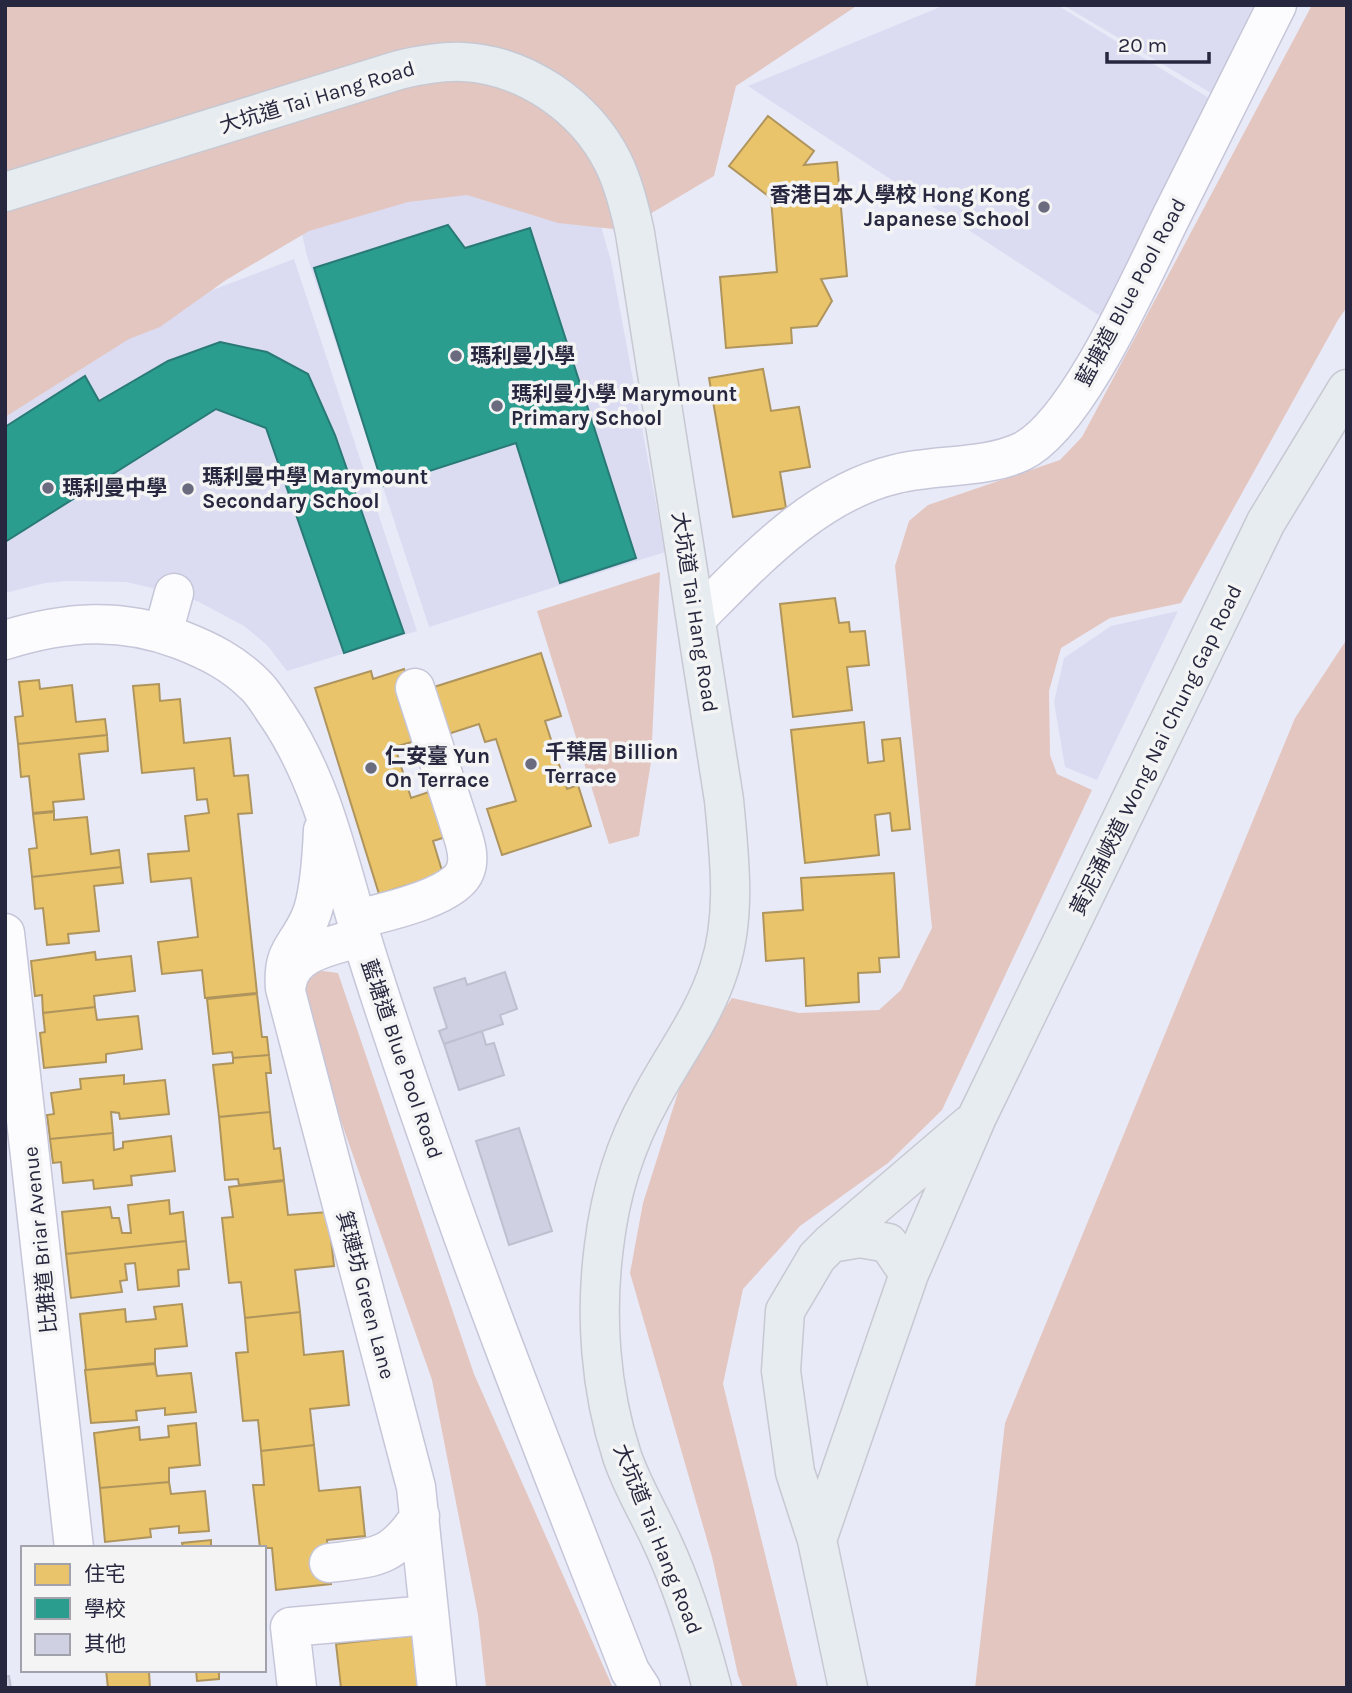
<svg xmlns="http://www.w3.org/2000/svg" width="1352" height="1693" font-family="Karla,'Noto Sans TC',sans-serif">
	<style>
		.built { fill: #dbdcf1 }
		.green { fill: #e3c6c0 }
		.homes { fill: #e9c46a; stroke: #af955d; stroke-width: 2 }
		.schools { fill: #2a9d8f; stroke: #297a77; stroke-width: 2 }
		.building { fill: #cfd0e2; stroke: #bfbfd0; stroke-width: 2 }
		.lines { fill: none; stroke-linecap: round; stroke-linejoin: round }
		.minor-casing { stroke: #c6c6d9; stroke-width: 41 }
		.major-casing { stroke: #c8c8d2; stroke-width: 41 }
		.minor { stroke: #fcfcfe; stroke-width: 38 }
		.major { stroke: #e6ecf0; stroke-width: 38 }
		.poi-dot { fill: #6b6b80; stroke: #f4f4f4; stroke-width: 2.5 }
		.labels { text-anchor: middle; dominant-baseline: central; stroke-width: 7; stroke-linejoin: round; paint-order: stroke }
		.street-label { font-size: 21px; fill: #27273f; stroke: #f4f4f4 }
		.poi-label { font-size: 21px; font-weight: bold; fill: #27273f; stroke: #f4f4f4; text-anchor: start }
	</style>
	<rect width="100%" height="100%" fill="#e9eaf8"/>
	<path class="built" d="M945,5H1057L1209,98L1100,316L748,86Z
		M1063,5H1254L1211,93Z
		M416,192L593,198L611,261L665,552L429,627L307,256L300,226Z
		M294,259L417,631L287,671L267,645L244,626L199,602L174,593L126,582L68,581L45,583L5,593V398L36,357Z
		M1178,611L1097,780L1065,767L1054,702L1064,658L1111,626Z"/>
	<path class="green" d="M5,5H858L736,86L714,176L623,230L558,223L467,195L408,202L309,231L226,280L160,327L129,339L5,417Z
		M1312,5H1347V307L1338,320L1181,603L1110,618L1061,648L1049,691L1050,755L1057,774L1092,790L942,1110L888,1163L800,1226L743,1289L723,1384L798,1688H743L738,1675L712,1557L630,1273L643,1203L688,1061L732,998L799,1013L879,1010L901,990L932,928L895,566L909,521L928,505L1060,460L1082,437Z
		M660,572L651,762L639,836L609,844L537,611Z
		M1347,639V1688H975L1005,1423L1295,718Z
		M323,971L338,973L474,1374L613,1688H486L478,1615L432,1380L342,1124L302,991L309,974Z"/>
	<path class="homes" d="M768,116L814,151L804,165L837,162L847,276L821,279L832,301L817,326L791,328L792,343L726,348L720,277L777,272L771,198L729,166Z
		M763,369L771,411L799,407L810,467L780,472L786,508L733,517L709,378Z
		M835,598L839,623L849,622L850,632L865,631L869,665L847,667L852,710L793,717L780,604Z
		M541,653L561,716L545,721L567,789L578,785L591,826L502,855L487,809L516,801L496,739L485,742L479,724L448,734L434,687Z
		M404,669L425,738L395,747L411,798L435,790L449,836L433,841L443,874L379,894L315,688L371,671L373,679Z
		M39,680L40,689L72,685L76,722L105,719L107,735L18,744L15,717L23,716L19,682Z
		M159,684L160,701L180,699L184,743L230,738L234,776L248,775L252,813L238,814L257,993L205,998L202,970L162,974L158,942L198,937L191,878L151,882L148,854L189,851L185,816L209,813L207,799L197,800L194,768L142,773L133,686Z
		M864,722L868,763L884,761L882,740L900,738L910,829L892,831L890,813L875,815L879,855L805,863L791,730Z
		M107,735L108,751L79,754L84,799L53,802L54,811L33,813L29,776L21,777L18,744Z
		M54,812V820L87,817L91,854L119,850L121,867L32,877L29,849L37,848L33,814Z
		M121,867L123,883L94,886L99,931L68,934L69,943L47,945L43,908L35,909L32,877Z
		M894,873L899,957L879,958L880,972L858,973L859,1002L806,1006L804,958L766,961L763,913L803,910L801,878Z
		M95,952L96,960L131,956L135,991L94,996L95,1007L43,1013L42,995L35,996L31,961Z
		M257,994L262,1037H267L269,1055L233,1058L232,1052L213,1054L207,999Z
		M95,1007L97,1020L138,1016L142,1049L106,1054V1062L44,1068L40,1033L45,1032L43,1013Z
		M269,1055L271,1073H266L270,1112L219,1117L213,1065L233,1063V1058Z
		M124,1075V1084L165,1080L169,1114L120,1119L119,1113L111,1112L113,1133L50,1139L47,1115L54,1114L51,1093L81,1089L80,1079Z
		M270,1112L274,1149L280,1148L284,1180L239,1185L238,1179L225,1180L219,1117Z
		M113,1133L114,1150L123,1148V1142L171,1136L175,1171L131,1176L132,1185L94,1189L93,1180L63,1183L61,1162L53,1163L50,1139Z
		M284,1181L288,1215L328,1212L334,1266L295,1270L300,1312L245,1318L241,1282L229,1283L222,1218L233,1217L229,1187Z
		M169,1200L170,1214L183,1212L186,1241L66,1254L62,1212L110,1207L112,1218H119L122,1233H131L128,1205Z
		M186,1241L189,1269L178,1270L179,1286L138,1290L135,1263L125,1264L127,1280L120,1281L122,1292L71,1298L66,1254Z
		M182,1304L187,1346L155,1349V1363L86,1370L80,1314L125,1309L126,1322L156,1319L154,1307Z
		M300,1312L304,1355L343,1351L349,1405L310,1409L314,1445L261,1451L258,1420L243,1421L236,1353L248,1352L245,1318Z
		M155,1364L157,1376L191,1373L196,1412L165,1415V1408L136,1411L137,1420L91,1423L85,1370Z
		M196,1423L200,1465L169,1468V1482L100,1488L94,1433L139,1427L140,1440L169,1437L168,1426Z
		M314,1445L319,1491L360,1487L365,1536L327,1540L331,1584L276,1590L272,1548H260L253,1485H264L261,1451Z
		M169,1482L171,1494L205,1491L209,1531L179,1533V1526L150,1529L151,1537L105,1542L100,1488Z
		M211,1540V1548H183L182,1543Z
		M417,1635L423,1688H341L336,1644Z
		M106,1670H156V1671L149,1672L150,1688H108Z
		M196,1670H219V1679L197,1681Z"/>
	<path class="schools" d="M448,225L465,248L530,228L636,558L560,583L516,443L383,486L314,268Z
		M220,342L267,352L308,374L335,435L404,633L344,653L266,428L216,409L5,542V427L85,376L99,401L168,361Z"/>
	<path class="building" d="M505,972L517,1009L500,1015L503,1024L444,1044L439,1031L447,1028L434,988L465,978L467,985Z
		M482,1031L486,1045L494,1043L504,1075L459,1090L444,1044Z
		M519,1128L552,1231L509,1245L476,1141Z
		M9,1676L11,1688H5V1677Z"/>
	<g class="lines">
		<defs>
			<path id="minor" d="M697,618C753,562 815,493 896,474C935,464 984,469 1021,452C1079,425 1145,268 1175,209C1209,141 1243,73 1277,5
				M163,633L174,593
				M5,640C66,621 121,617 181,640C209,651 233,663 254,684C264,693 270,705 278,716C323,783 339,863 362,939C384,1011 409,1083 434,1154C494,1328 563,1499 630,1671L641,1688
				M323,830C322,852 319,898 310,918C297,948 282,950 285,988L416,1487L437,1688
				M357,919C382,913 456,897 465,871C470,859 466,845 462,833L415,688
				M5,933L74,1548
				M287,984C291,951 334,946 361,937
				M329,1563C376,1557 392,1559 420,1516
				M297,1688L290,1627L428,1615"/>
			<path id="major" d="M5,192L399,70C420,65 441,61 463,62C525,65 585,106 613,162C624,184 630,209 635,233L724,800C729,855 737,915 719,969C704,1017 673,1056 650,1100C625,1145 610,1195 604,1246C595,1315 600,1389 622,1456C632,1486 649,1513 662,1542C684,1589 699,1638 712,1688
				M831,1243L860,1238L888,1243L909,1274
				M817,1540L909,1274L977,1117L1266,522L1347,389
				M848,1688L817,1540L795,1472L781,1371L785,1311L817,1257L831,1243L969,1125"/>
		</defs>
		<use href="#minor" class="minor-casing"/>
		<use href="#major" class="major-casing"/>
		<use href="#minor" class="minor"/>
		<use href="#major" class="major"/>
	</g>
	<g class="poi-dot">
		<circle cx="1044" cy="207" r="7"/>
		<circle cx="456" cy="356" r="7"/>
		<circle cx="497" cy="406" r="7"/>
		<circle cx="48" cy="488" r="7"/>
		<circle cx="188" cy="489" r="7"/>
		<circle cx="531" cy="764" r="7"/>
		<circle cx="371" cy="768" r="7"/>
	</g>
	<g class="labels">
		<g class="street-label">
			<text transform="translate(317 97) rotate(-17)">大坑道 Tai Hang Road</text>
			<text transform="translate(1131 292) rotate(-62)">藍塘道 Blue Pool Road</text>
			<text transform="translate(695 612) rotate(81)">大坑道 Tai Hang Road</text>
			<text transform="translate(1156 750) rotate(-64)">黃泥涌峽道 Wong Nai Chung Gap Road</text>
			<text transform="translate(402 1059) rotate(71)">藍塘道 Blue Pool Road</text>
			<text transform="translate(40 1240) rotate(-96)">比雅道 Briar Avenue</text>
			<text transform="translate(366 1295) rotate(75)">箕璉坊 Green Lane</text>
			<text transform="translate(658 1539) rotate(68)">大坑道 Tai Hang Road</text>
		</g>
		<g class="poi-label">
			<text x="1030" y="195" text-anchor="end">香港日本人學校 Hong Kong<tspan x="1030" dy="24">Japanese School</tspan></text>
			<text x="470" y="356">瑪利曼小學</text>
			<text x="511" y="394">瑪利曼小學 Marymount<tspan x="511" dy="24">Primary School</tspan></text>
			<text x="202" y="477">瑪利曼中學 Marymount<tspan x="202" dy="24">Secondary School</tspan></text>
			<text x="62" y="488">瑪利曼中學</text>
			<text x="545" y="752">千葉居 Billion<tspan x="545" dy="24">Terrace</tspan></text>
			<text x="385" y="756">仁安臺 Yun<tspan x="385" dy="24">On Terrace</tspan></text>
		</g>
	</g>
	<rect width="1352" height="1693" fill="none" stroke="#27273f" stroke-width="14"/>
	<rect x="21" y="1546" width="245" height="126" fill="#f4f4f4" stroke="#a2a2ac" stroke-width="2"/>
	<rect x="35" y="1564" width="35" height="21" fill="#e9c46a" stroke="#a2a2ac" stroke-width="2"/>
	<text x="84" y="1581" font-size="21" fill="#27273f">住宅</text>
	<rect x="35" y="1598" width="35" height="21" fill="#2a9d8f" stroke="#a2a2ac" stroke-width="2"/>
	<text x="84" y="1616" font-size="21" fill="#27273f">學校</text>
	<rect x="35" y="1634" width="35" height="21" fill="#cfd0e2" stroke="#a2a2ac" stroke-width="2"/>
	<text x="84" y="1651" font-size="21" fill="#27273f">其他</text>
	<path d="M1107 52v10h102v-10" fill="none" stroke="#27273f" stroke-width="3.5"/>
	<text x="1118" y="52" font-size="21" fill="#27273f" stroke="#f4f4f4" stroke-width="5" paint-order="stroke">20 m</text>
</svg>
